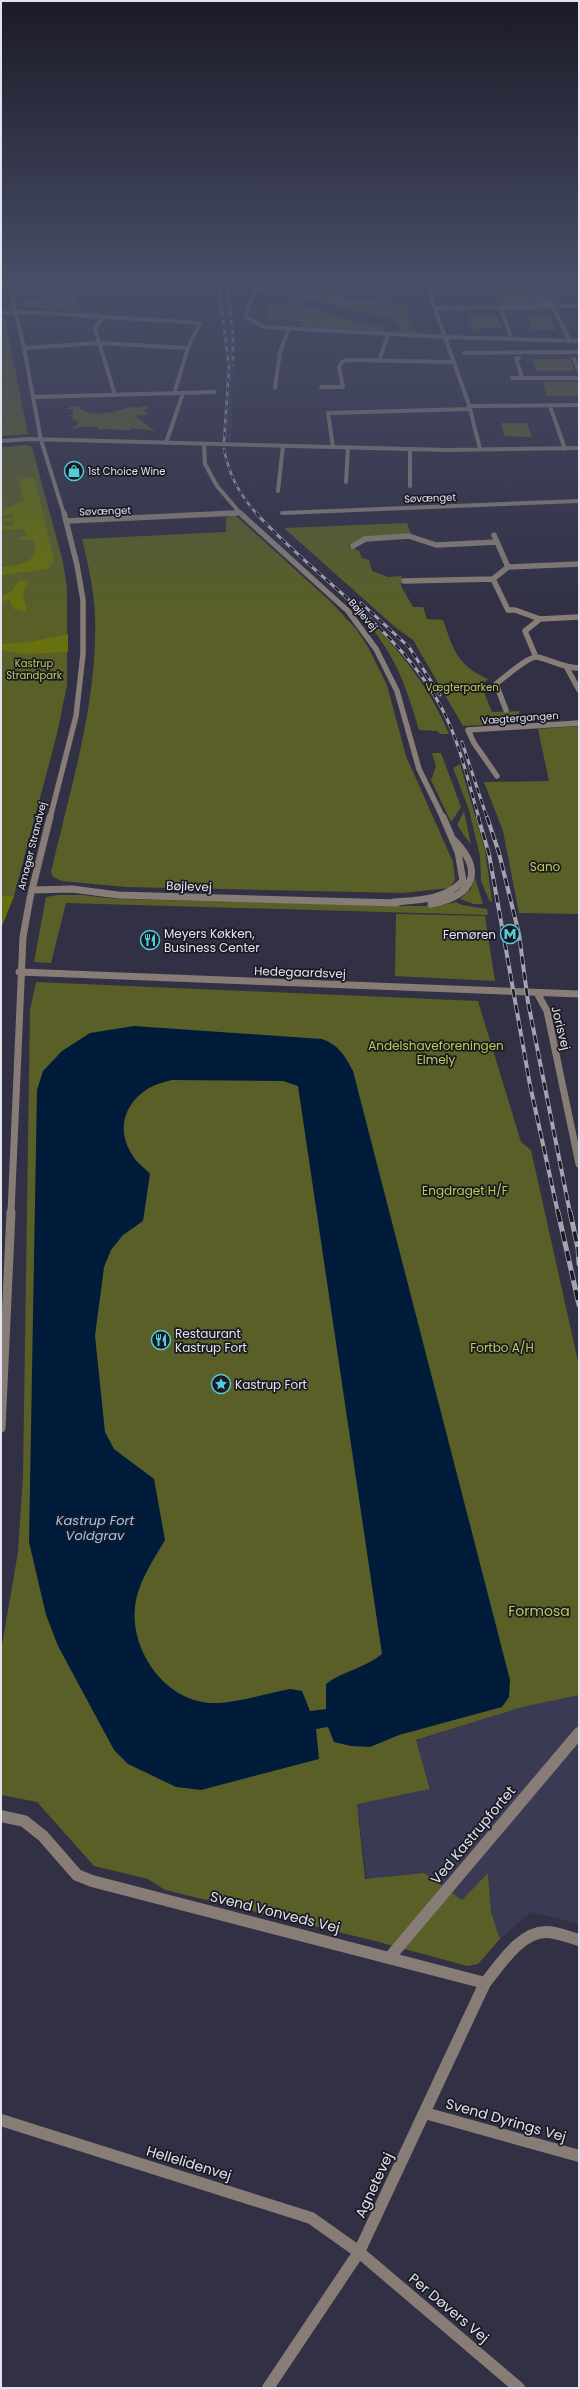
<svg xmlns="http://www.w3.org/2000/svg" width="580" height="2389" font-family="Poppins,sans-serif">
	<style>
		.built { fill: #3b3a55 }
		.green { fill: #595f27 }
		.forest { fill: #68710d }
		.water { fill: #011c3b; fill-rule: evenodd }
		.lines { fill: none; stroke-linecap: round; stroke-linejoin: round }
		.minor-far3 { stroke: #877d76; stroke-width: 4 }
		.minor-far2 { stroke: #877d76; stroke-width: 5.5 }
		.minor-far1 { stroke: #877d76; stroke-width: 7 }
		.minor { stroke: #877d76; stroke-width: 12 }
		.tertiary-far3 { stroke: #877d76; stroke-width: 4 }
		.tertiary-far2 { stroke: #877d76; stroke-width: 5.5 }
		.tertiary-far1 { stroke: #877d76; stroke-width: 7 }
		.tertiary { stroke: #877d76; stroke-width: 9 }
		.rail-far3-casing { stroke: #a3a3b2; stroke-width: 2.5 }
		.rail-far2-casing { stroke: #a3a3b2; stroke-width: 3 }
		.rail-far1-casing { stroke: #a3a3b2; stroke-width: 4 }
		.rail-casing { stroke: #a3a3b2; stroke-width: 5 }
		.rail-far3 { stroke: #1a1a23; stroke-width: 1.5; stroke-dasharray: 4.5; stroke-linecap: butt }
		.rail-far2 { stroke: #1a1a23; stroke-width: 2; stroke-dasharray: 6; stroke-linecap: butt }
		.rail-far1 { stroke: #1a1a23; stroke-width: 2.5; stroke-dasharray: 8; stroke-linecap: butt }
		.rail { stroke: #1a1a23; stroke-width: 3.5; stroke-dasharray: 10; stroke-linecap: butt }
		.labels { text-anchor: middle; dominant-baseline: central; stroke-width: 3.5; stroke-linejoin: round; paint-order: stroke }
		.far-poi-label { font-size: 10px; fill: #e3e3f0; stroke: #1a1a23; text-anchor: start }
		.far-street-label { font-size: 10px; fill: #e3e3f0; stroke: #1a1a23 }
		.far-park-label { font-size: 10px; fill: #bfcc54; stroke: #1a1a23 }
		.park-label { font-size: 12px; fill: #bfcc54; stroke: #1a1a23 }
		.street-label { font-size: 12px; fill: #e3e3f0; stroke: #1a1a23 }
		.poi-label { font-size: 12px; fill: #e3e3f0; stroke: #1a1a23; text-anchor: start }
		.water-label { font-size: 13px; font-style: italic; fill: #99c4f8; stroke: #1a1a23 }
		.near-park-label { font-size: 14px; fill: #bfcc54; stroke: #1a1a23 }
		.near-street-label { font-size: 14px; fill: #e3e3f0; stroke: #1a1a23 }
	</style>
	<rect width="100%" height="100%" fill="#313045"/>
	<path class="built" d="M232,315L235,347L231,441L223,440L227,364L222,316Z
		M579,1695V1924L531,1912L500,1939L491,1912L488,1873L462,1900L424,1873L367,1879L357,1803L431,1789L416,1741L522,1706Z"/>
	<path class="green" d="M525,284L531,297L547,301L549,305L498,306L496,297H504L505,285Z
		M307,291L344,294L342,297L348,299L405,305L413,330H417V333L392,331L402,330C398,314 362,314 349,310C330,305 315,296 294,298L293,294L306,296Z
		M49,297L76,298L80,312H113L116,315L23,307L22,303Z
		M268,305L307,306L338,317L385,328V331L298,326L299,321L265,319Z
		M468,316H497L502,328H482V330L474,333Z
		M526,316H550L556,330H532Z
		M1,317L5,318L28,434L1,436Z
		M532,359H570L575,371H536Z
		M543,382H579V396H547Z
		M78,406C90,421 118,410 136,406L134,408L146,406L148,408L143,410L149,414L135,416L155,431L131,428L130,430L98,429V427H78L77,429L71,427H76L78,421L74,420L70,415H74L72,409H67L70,407Z
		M501,423H527L532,437L504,436Z
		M27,445L32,447L63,562L67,588V685L57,734L14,896L1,928V447Z
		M235,515L332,603L356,629L368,647L387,685L406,756L453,862L455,880L449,888L403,893L126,887L62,881L53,877L51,872C70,789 98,703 95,616C94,589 88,564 82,539L226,532V517Z
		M407,523L411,534L364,537L348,546L359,551L362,558L369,560L372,571L388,577L402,576L401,586L413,607H423L427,619L443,620C454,651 457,665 488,679L481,685L492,712L519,711L521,723L463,726L413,640L395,627L284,528Z
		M364,618H367C402,653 430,688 449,734H440L437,731L419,730C405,683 396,657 364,618Z
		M579,726V914L519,913L503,831L484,782L549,781L538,729Z
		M432,753H441L461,807L451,822L431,780L436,766Z
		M460,764L485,850L492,901L490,902L481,881L480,856L469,810L453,768Z
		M464,811L471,845L457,825Z
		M475,878L483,904H474L460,899L471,889Z
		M58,895H82L116,899L408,906H436L456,902L462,905L487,909L488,915L66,903L51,963L34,962L46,897Z
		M396,914L485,916L495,981L395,976Z
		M36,982L478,1001L521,1142L531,1150L579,1366V1695L522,1707L416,1740L430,1789L357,1804L365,1879L424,1873L462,1900L488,1873L491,1912L500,1939L478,1964L467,1966L375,1941L165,1890L148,1879L94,1866L37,1802L1,1795V1651L18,1552L23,1475L30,1010Z"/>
	<path class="forest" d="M32,477L35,480L54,560L48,569L1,575V567C17,566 41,563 34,541L18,539L28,535L23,529L1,530V526L14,525L12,521L2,522L4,519L14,517V514L1,516V511L24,501L18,479Z
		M19,581H28L23,593L27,612L14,609L11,604V599L1,602V597L12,591Z
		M68,634V652L27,654L1,650L2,644L30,642Z
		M1,896H14L1,928Z"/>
	<path class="water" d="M134,1026L322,1039C339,1045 345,1056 353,1071L510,1680L509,1697L502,1707L399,1735L370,1747L351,1746L334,1742L328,1727L316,1729L319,1759L201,1790L176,1787L128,1764L114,1750L58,1646L46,1615L29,1542L37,1090L43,1071L62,1051L90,1033ZM172,1080L283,1081L298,1086L382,1654C365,1668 343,1671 326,1684V1709L310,1711L302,1691L290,1689C270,1693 230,1704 212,1703C166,1702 130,1651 135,1607C138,1582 153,1561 165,1540L154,1479L114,1449L105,1432L95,1336L104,1267L111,1250L123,1235L143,1221L150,1174C145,1168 137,1163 133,1156C116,1131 123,1104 149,1088C156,1084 165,1082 172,1080Z"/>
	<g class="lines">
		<path class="minor-far3" d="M425,280L427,285
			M531,282L537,296L550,301L570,341
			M295,285H427L445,337L264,327L245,316L255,290Z
			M427,285L579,281
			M500,307L512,339
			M435,308L579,306
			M1,313L26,312L200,323L188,348L174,394
			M103,317L95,329L115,395
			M24,348L99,343L188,348
			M464,353L579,352
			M519,358H516L522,378
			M574,359L579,371
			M379,361L388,334
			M512,378H579
			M321,387H343L339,367L342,362L347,360L454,362
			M275,388L280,352L289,328
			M34,397L215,392
			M469,406L579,405
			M550,406L565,449
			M166,443L183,393
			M333,447L328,413L470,409
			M410,449V486
			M346,482L348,447
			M278,491L283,446
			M282,513L579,501
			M214,514L240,513"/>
		<path class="minor-far2" d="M66,521L236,513
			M494,535L508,567L579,564
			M353,546L365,539L409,536L436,545L497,542
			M493,579L508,610H515L540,619L525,631L536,657
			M493,579L508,567
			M404,581L493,579
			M540,619L579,617
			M567,668L579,690
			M506,710L496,684C504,678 528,656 537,657C552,660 563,668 579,668
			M497,776L474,743L468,730L579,723"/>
		<path class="minor-far1" d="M19,972L579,994
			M537,993L547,1011L579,1164"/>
		<path class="minor" d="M1,1816L24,1821L43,1836L77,1875L92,1881L485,1983C500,1965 520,1932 546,1932C557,1932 568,1937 579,1940
			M390,1957L579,1733
			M425,2113L579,2156
			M1,2120L311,2218L359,2252L519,2388
			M268,2388L359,2252L485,1983"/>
		<path class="tertiary-far3" d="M8,280L24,348L41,440L64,514
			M1,441L29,439L448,450L579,448
			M204,444L205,464L217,486L241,514
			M480,449L469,405L445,337L579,341"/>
		<path class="tertiary-far2" d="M240,513L348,611L376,649L397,691L419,769L443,818
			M50,818L76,716L83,654V600L77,565L64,513"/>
		<path class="tertiary-far1" d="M32,890L72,889L118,895L397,903
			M394,902C420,900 444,900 463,881L458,852L443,817
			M431,904C474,896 485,871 453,839
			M11,1213L23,937L30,898L50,817"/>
		<path class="tertiary" d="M1,1428L11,1212"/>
		<defs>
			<path id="rail-far3" d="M218,280L229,367L224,441
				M226,280L233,333V365
				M224,449C229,475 239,494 257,514"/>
			<path id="rail-far2" d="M256,513C313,576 392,624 436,698C458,734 467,778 479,818
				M361,603L409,647L440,695
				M462,742L487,818"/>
			<path id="rail-far1" d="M478,817L489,854L530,1085L558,1213
				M487,817L499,853L519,934L528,1002L570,1213"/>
			<path id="rail" d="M558,1212L579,1305
				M570,1212L579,1253
				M578,1247L579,1264"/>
		</defs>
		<use href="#rail-far3" class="rail-far3-casing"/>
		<use href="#rail-far2" class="rail-far2-casing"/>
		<use href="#rail-far1" class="rail-far1-casing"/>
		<use href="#rail" class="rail-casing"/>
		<use href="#rail-far3" class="rail-far3"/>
		<use href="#rail-far2" class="rail-far2"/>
		<use href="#rail-far1" class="rail-far1"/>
		<use href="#rail" class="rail"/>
	</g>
	<linearGradient id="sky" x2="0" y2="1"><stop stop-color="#1b1a26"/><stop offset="0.46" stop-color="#484e68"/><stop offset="1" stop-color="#484e68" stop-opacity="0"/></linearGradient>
	<rect width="580" height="614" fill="url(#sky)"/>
	<defs>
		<symbol id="shop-ring" viewBox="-11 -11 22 22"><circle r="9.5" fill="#1a1a23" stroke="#52cbda" stroke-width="1.5"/><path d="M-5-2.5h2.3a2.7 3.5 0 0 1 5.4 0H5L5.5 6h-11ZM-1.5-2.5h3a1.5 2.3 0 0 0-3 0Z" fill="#52cbda"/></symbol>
		<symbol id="metro-ring" viewBox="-11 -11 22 22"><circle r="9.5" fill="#1a1a23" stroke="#52cbda" stroke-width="1.5"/><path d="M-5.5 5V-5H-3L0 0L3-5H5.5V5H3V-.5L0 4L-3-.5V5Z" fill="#52cbda"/></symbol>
		<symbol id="restaurant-ring" viewBox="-11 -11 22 22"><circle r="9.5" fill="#1a1a23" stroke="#52cbda" stroke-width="1.5"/><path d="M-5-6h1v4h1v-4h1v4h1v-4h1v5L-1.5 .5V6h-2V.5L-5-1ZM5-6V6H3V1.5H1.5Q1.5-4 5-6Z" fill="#52cbda"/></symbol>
		<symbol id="sight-ring" viewBox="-11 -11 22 22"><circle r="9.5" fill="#1a1a23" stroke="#52cbda" stroke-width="1.5"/><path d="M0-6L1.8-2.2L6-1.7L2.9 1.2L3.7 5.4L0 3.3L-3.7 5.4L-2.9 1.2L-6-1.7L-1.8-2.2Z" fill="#52cbda"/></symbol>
	</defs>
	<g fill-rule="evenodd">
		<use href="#shop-ring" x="63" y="460" width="22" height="22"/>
		<use href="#metro-ring" x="499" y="923" width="22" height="22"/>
		<use href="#restaurant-ring" x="139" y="929" width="22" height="22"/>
		<use href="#restaurant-ring" x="150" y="1329" width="22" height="22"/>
		<use href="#sight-ring" x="210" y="1373" width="22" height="22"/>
	</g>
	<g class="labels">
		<g class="far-poi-label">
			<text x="88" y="471">1st Choice Wine</text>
		</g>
		<g class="far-street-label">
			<text transform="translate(430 498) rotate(-2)">Søvænget</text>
			<text transform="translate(105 511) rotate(-2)">Søvænget</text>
			<text transform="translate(363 615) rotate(50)">Bøjlevej</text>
			<text transform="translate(520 718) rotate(-4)">Vægtergangen</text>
			<text transform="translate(32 846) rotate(-76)">Amager Strandvej</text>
		</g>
		<g class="far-park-label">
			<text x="34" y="663">Kastrup<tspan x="34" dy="12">Strandpark</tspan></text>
			<text x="462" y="687">Vægterparken</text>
		</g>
		<g class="park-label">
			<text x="545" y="866">Sano</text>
			<text x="436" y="1045">Andelshaveforeningen<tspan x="436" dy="14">Elmely</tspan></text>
			<text x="465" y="1190">Engdraget H/F</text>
			<text x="502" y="1347">Fortbo A/H</text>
		</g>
		<g class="street-label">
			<text transform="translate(189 886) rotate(2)">Bøjlevej</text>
			<text transform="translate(300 972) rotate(2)">Hedegaardsvej</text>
			<text transform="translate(561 1028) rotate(76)">Jorisvej</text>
		</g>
		<g class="poi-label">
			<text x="164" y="933">Meyers Køkken,<tspan x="164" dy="14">Business Center</tspan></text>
			<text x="496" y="934" text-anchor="end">Femøren</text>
			<text x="175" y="1333">Restaurant<tspan x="175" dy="14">Kastrup Fort</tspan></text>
			<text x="235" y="1384">Kastrup Fort</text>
		</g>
		<g class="water-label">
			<text x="95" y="1520">Kastrup Fort<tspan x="95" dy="15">Voldgrav</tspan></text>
		</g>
		<g class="near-park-label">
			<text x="539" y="1611">Formosa</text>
		</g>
		<g class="near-street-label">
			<text transform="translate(473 1835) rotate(-50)">Ved Kastrupfortet</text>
			<text transform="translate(275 1912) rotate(14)">Svend Vonveds Vej</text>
			<text transform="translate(506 2120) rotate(16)">Svend Dyrings Vej</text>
			<text transform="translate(189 2163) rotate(17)">Hellelidenvej</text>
			<text transform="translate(374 2185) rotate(-65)">Agnetevej</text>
			<text transform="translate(449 2308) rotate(40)">Per Døvers Vej</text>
		</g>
	</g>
	<rect width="580" height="2389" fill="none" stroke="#e3e3f0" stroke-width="4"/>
</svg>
